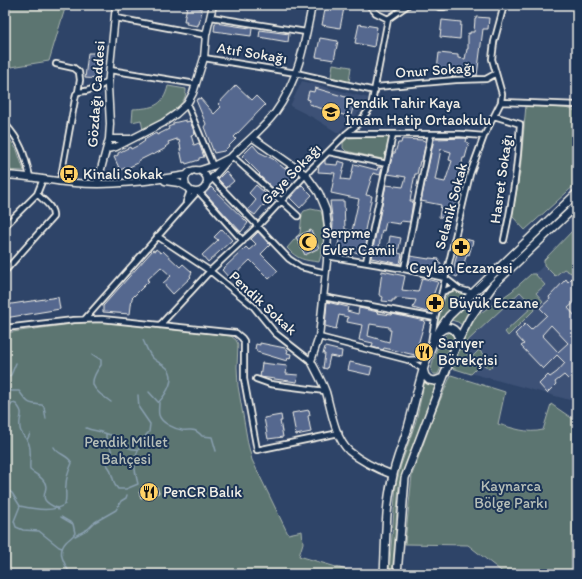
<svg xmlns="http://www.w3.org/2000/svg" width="582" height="579" font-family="Itim,sans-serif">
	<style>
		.built { fill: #3d5176 }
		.green { fill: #5b7571; stroke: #a8b3ac }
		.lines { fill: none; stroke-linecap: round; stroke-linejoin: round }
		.stream { stroke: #899faf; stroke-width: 1.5 }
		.building { fill: #54678f; stroke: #f4f1e8; fill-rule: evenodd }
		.street-casing { stroke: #f4f1e8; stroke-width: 8 }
		.secondary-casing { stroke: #f4f1e8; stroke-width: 9 }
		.primary-casing { stroke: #f4f1e8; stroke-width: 10 }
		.street { stroke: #1d3557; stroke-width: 4.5 }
		.secondary { stroke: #1d3557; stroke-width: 6 }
		.primary { stroke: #1d3557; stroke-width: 7 }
		.labels { text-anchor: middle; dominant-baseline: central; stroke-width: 4; stroke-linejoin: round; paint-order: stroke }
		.street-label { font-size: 15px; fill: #f4f1e8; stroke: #1d3557 }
		.poi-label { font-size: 15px; fill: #f4f1e8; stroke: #1d3557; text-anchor: start }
		.park-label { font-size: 15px; fill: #b7bfb8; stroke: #1d3557 }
	</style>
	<rect width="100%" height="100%" fill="#2e4468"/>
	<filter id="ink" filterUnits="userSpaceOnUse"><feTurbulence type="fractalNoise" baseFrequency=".025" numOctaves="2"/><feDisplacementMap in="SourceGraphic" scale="8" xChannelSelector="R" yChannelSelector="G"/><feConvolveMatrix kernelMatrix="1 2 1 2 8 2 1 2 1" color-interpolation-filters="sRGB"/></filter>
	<g filter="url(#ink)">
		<path class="built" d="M302,81L368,98L365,106L338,133L314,118L290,106Z
			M577,226V402L452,368L465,334L475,317L512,291L531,274L538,271L544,265V260Z"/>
		<path class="green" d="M5,5H66L49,61L5,68Z
			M333,64L351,67L349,82L331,77Z
			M168,86L186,89C188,108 157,122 143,130L141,120L132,122L133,109C152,108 163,107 168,86Z
			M526,105L565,108L577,111V183L525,230L512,216L520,172Z
			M5,132L17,150L24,171L5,170Z
			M387,136L390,138L387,160L346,151L343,148V143L348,138Z
			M311,209L321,211C326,226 324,247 319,262C304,260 298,260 287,248L300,233L302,214L304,211Z
			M577,226V267L571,273L564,269L555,276L544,265V260Z
			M531,274H535L545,285L536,293L543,301L508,336L505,332L533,306L520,292L461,347L471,358L479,350L493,365L489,369L482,363L471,374L452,368L459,348L461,347L465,334L475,317L512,291Z
			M453,290L468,293L451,308L436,327C439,316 441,295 453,290Z
			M475,296L476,298H478L463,326L458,322L451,320Z
			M94,321H106L231,336L236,340L238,344L237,367L238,386L248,444L252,460L288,534L302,531L303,543L299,556L360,574H5V333Z
			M452,331L455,336L438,374H433L431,371C433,358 438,337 452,331Z
			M451,375L505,392L498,424C513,428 527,434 543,430L551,404L573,419H577V574H505L468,545L405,544L412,475L435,412Z
			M425,380L436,386L405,466L399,484L392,574H389L396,485L401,465L416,421Z"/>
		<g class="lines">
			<path class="stream" d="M143,340C146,346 148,353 152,357C156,362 163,364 167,368C177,378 166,394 159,402
				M92,354L101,360V365C86,385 93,389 111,402
				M16,363L11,375L7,378V387L10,391H19C28,403 27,404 42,405L44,407L46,419
				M149,392L159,403C159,406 158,412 159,415C161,423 175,429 182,430C192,431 193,427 202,436L212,437L216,451
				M10,418C8,411 7,409 13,403L16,404C26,415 18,416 20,428C20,434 27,438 29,444C32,453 29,461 30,470C34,473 40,476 43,480C53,491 32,498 57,508L58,510
				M86,428C93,431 95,430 101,432C105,433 110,435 114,436C125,441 124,451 139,449
				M106,434V438L112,452L106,463L110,469L115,485L118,489H126L138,484C135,472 132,460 139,449C142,443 145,442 146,435L149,432L150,424L139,408L138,395
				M27,440L30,434
				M5,488L12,493L20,506C33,509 54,513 65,504C67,497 65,492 66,485C66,477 69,470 72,463C67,454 58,455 54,447
				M20,506L14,521L16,527L23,530L39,531L59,547L62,548
				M61,517L73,524L75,533C73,537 70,538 66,542C56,553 65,563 70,574
				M75,536L88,529L95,522L116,510L121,501L126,498L127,495"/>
		</g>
		<path class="building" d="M326,5L344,8L340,28L322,25Z
			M187,6L201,8V11H202L199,24H198V26L186,24L187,21H184Z
			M476,17L489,18L488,29H483L477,76L464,74V73L437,70L439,53L458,55V58L465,59L467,49H468V33L470,34V32H474L475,19H476Z
			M442,20L461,22L460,39L440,37Z
			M215,23L250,28L252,29L251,36L214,31Z
			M359,24L377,27L374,47L355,43Z
			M260,30L289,34L288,42L259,37Z
			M320,38L338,41L334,60L316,57Z
			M88,53H99V55H102L100,79L85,78Z
			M236,85L252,100L256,96L265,105L234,137L236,139L224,151L214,153L204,127L206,124L196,100L200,98L214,114L221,107L218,104Z
			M315,88L349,98V99L355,101L351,115H348L347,116L313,106V105L309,104L310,100L307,99L309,91L314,92Z
			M186,120V122L190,121L195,134L191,135L194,145L199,143L204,157L199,158V160L186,164L185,162L183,163L180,149H181L179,140L177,141V139L168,142L169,144L165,147L166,148L153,155L152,154L138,161V163L125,169V168L120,170L114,157L118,155V153L130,147L131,149L139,145L145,141L144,140L156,133L157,135L169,129L168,127L173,125V123Z
			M467,138L466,142L469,143L468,147L465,158H463L459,179H460L452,219L439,217L441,205L421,201L434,139ZM441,149L451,152L449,160L452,161L445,182L435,180Z
			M402,139L423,140L426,142L422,161H420L417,174H415L413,184L410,201H413L410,222L401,221L400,224L386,222L384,231L382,230L379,247L388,248L390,236L401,238L398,253L402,254L400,264L371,258L386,185L403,187L406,177L388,174L393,153H395L398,143H401Z
			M253,145L259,152L273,159L285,169L286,167L295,174L278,193L259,175L260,174L242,156Z
			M325,160V164L337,165L338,161L345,163L341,179L350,180L354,164L377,170L378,167L382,168L380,175L373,173L366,195L372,196L364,235L368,236L364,255L346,249L345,251L337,249L340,236L332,235L333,224L330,201H344L345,229L352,231L359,199L331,193L335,173L318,172L319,166Z
			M226,171L234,181L226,188L218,179Z
			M256,185L272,199L264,206L263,205L255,215L248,210L256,200L249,193Z
			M302,185L312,195L300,208L290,198Z
			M211,187L248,223L241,232L205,193Z
			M222,229L232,240L208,262L202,255L218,240L214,237Z
			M311,230L319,248L305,255L296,237Z
			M258,232L270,245L261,254L278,271L269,279L250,260L230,279L222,270L246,247L249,250L256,244L251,239Z
			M461,238L473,241L469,255L467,254L464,263H466L464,269H463L457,277L451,274L455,266H454Z
			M156,249L161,253L163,251L180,267L183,264L192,272L190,276L191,277L173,294L163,283L171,276L161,267L147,280L149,281L132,298L130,314L103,312V306L153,250L155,251Z
			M410,256L429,259V258L439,259L438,263H441L440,271L409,264Z
			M382,271L405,276L402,290L418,292L422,278L438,282L427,312L413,308L416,300L395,298V300H392V302L382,301L383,297L379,295Z
			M577,273V300L568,308L577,318V371L568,379L564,375L555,382L556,384L547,393L539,384L548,375L550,377L557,372L565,363L557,355L543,369L521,346L524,344L515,334L525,324L531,330L547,315L540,308L550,299L549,297L566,279L568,282ZM551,325L568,343L558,352L542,335Z
			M58,297L60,309L5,318V305Z
			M327,302L348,307L347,311L358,314L359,308L378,312L377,313L392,315V314L425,321L415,355L384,348L383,350L372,347L373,343L359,340L362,325L347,322L348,317L339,315L336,329L325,326ZM370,324L389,327V330H391L389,342L368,336Z
			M260,343L285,348L288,350L287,353L291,354L290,359L288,358L287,361L257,352L256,349H255L256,344L260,345Z
			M325,347L342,351L341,358L330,356L327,369L323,368L325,354H323Z
			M350,362L372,367L370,375L348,370Z
			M262,363L287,366L286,374L298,375L297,382L260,377Z
			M309,410L310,415L308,416L311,432L296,435L292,413Z
			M281,415L282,421H280L283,437L268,439L264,418Z
			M157,487L159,493L141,498L139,492Z"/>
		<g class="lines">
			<defs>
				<path id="street" d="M369,5L376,13L388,19L408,5
					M436,5L439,7H444L445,5
					M211,17L306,32
					M116,18L206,35
					M204,58L296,73L375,91
					M56,64L74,68L79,72L80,80L78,92
					M110,70L196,84
					M376,87L456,80L486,79L495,74
					M501,102L577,105
					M187,104L213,166
					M494,116L520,124C518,163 513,201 504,240
					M5,124C21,141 25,155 30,177
					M346,134H460L484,136
					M329,152L387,164
					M232,156L298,216
					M212,178L289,259L301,267L326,273
					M60,182L76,94L78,92C89,91 99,88 108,81
					M199,192L243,241
					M186,202L190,191
					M5,226L37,194L43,179
					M157,236L210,271L253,306L275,333L311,361
					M327,256L404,269L445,278L459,289L473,293
					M366,262L393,134
					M404,269L431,134
					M5,271L53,217C54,207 44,201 37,194
					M442,292L454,287
					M323,297L435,318
					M85,319L197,192
					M160,325L210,271L258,226L311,169L346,134L358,124L371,107L388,19
					M5,328L74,320L102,319L236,333L242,338L244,341V379L257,450L339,433
					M319,337L408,360L423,369
					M431,343L435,318L442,292L470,174L484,136L501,102L502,94L492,59L494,42L504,5
					M408,360L427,359
					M256,379L270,384L325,391"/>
				<path id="secondary" d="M253,138L306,175L319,193L326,210L328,227L327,261L319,337L311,361C316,371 322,381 326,392C331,410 335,438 349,451C362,462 377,469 393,475
					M109,139H130
					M107,149L116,147L163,123L176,114L187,104L193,93L204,58L206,35L213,5
					M185 181a11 11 0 1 1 22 0a11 11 0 1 1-22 0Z
					M197,171L213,166L229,158
					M5,175C28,176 51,181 75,183C113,186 150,181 187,175
					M165,181L179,183L188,188
					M207,183C216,175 223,165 232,156C246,142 262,130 275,113C298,82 305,42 312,5
					M97,184L109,139L110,124L108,86L116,5"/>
				<path id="primary" d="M439,332C449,324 456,328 459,339
					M423,369L425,376L429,380L435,381L443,378
					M384,574C386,543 385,510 392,480C395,460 404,443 409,424C419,387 425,347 449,316L577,193
					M397,574L405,478L443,378L459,339L470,318L494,284L577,205"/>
			</defs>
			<use href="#street" class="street-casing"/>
			<use href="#secondary" class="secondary-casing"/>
			<use href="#primary" class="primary-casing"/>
			<use href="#street" class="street"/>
			<use href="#secondary" class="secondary"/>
			<use href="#primary" class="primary"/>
		</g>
	</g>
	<defs>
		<symbol id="school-disc" viewBox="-11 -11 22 22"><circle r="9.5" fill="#ffd166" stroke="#1d3557"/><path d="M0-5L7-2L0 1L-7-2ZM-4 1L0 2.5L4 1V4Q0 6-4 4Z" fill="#111"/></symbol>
		<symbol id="bus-disc" viewBox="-11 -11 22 22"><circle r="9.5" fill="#ffd166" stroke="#1d3557"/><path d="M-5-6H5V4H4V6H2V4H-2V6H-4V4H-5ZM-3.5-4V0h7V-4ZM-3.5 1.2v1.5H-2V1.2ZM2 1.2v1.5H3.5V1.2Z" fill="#111"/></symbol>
		<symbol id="mosque-disc" viewBox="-11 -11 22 22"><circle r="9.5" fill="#ffd166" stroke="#1d3557"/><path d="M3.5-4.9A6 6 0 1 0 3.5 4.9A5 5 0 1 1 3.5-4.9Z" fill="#111"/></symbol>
		<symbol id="pharmacy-disc" viewBox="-11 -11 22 22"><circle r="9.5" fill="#ffd166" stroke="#1d3557"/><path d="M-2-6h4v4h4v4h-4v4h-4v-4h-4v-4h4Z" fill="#111"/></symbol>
		<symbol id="restaurant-disc" viewBox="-11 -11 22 22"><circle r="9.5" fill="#ffd166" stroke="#1d3557"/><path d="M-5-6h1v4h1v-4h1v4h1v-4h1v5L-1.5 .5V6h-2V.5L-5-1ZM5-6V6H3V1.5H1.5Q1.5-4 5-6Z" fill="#111"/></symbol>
	</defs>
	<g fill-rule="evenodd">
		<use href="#school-disc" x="320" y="101" width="22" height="22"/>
		<use href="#bus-disc" x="58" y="163" width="22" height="22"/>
		<use href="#mosque-disc" x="297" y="231" width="22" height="22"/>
		<use href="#pharmacy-disc" x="450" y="236" width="22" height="22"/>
		<use href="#pharmacy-disc" x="424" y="292" width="22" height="22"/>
		<use href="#restaurant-disc" x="413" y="341" width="22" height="22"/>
		<use href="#restaurant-disc" x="138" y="481" width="22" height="22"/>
	</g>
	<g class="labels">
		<g class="street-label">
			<text transform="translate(252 53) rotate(9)">Atıf Sokağı</text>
			<text transform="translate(435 70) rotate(-4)">Onur Sokağı</text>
			<text transform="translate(96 94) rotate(-86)">Gözdağı Caddesi</text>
			<text transform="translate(291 174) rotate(-46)">Gaye Sokağı</text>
			<text transform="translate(501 179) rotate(-82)">Hasret Sokağı</text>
			<text transform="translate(451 206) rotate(-75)">Selanik Sokak</text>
			<text transform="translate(263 303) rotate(43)">Pendik Sokak</text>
		</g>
		<g class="poi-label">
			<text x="345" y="103">Pendik Tahir Kaya<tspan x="345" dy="17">İmam Hatip Ortaokulu</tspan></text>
			<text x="83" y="174">Kinali Sokak</text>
			<text x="322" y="233">Serpme<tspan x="322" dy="17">Evler Camii</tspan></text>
			<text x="461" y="268" text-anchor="middle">Ceylan Eczanesi</text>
			<text x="449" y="303">Büyük Eczane</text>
			<text x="438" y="343">Sarıyer<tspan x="438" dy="17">Börekçisi</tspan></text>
			<text x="163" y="492">PenCR Balık</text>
		</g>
		<g class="park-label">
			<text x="126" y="442">Pendik Millet<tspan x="126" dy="17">Bahçesi</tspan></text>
			<text x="511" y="486">Kaynarca<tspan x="511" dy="17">Bölge Parkı</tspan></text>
		</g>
	</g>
	<rect width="582" height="579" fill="none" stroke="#1d3557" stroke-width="20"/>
	<rect x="10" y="10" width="562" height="559" fill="none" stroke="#f4f1e8" stroke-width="1.5" filter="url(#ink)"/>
</svg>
